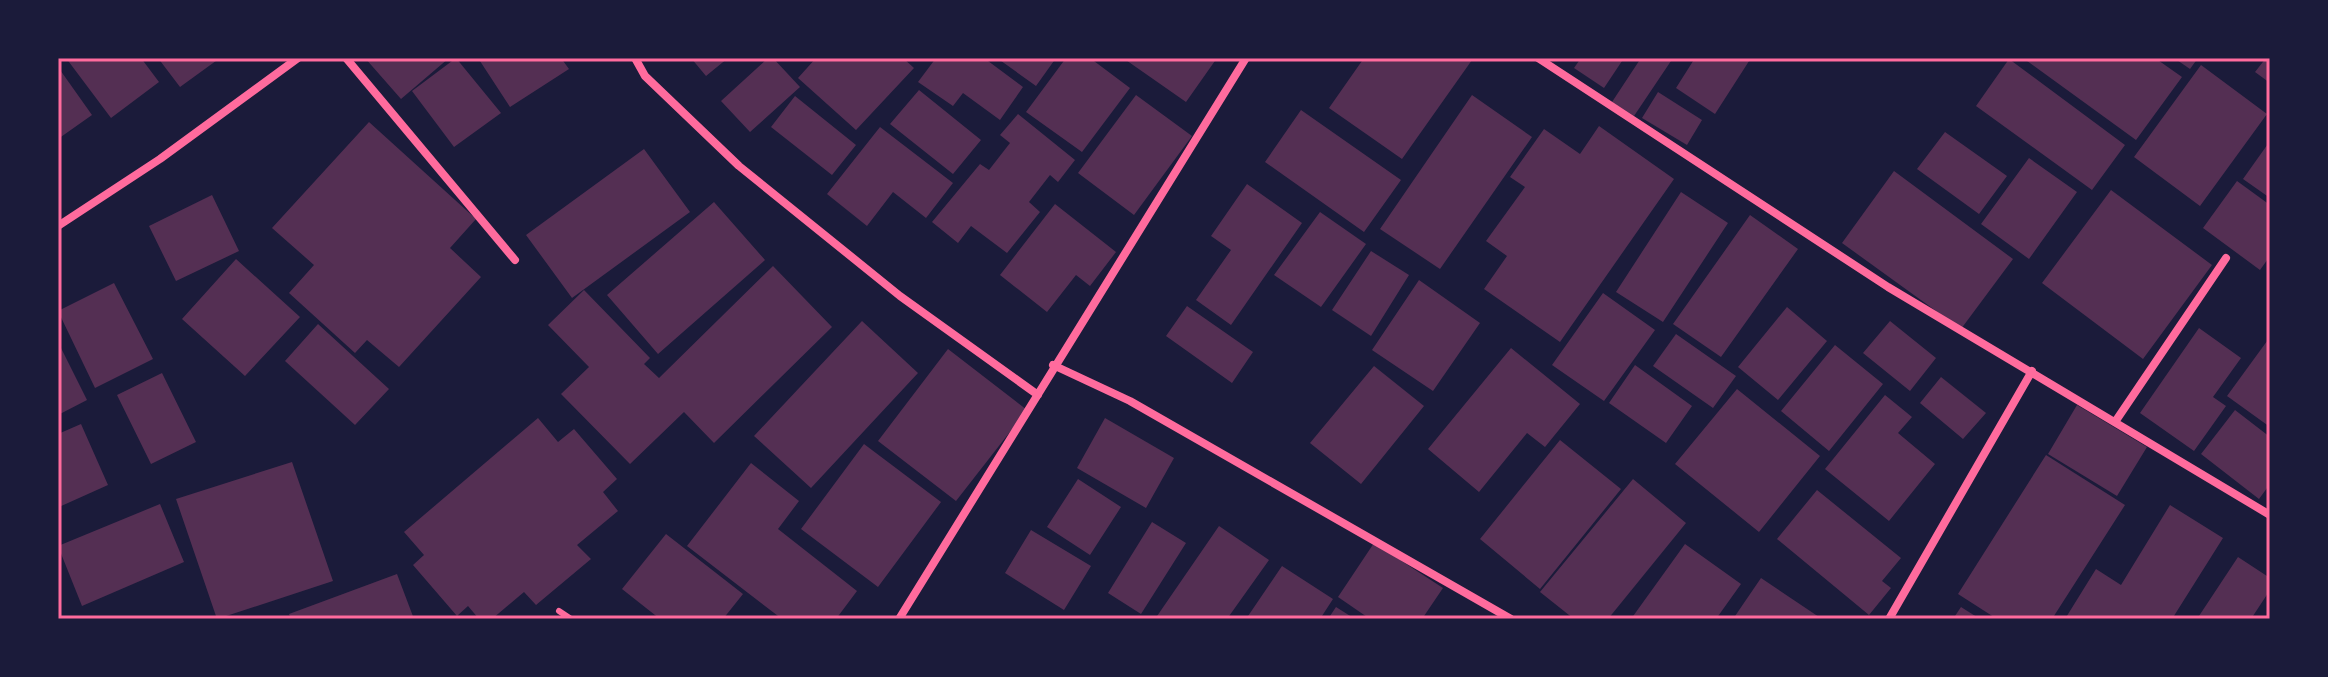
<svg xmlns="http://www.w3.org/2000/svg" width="2328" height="677" font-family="'Work Sans',sans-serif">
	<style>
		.building { fill: #542f53 }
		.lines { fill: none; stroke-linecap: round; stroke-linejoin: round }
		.service { stroke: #ff6b9d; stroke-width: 6 }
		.minor { stroke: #ff6b9d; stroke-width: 8 }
		.neatline { fill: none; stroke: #ff6b9d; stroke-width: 3 }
	</style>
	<rect width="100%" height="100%" fill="#1b1b3a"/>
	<path class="building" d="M66,58H141L159,82L111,118Z
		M158,58H220L180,87Z
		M365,58H449L401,99Z
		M456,58L501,113L454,147L412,91Z
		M478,58H561L569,69L510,107Z
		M691,58H728L706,76Z
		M768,58H773L800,87L750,132L721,101Z
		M816,58H903L914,68L856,130L798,78Z
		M936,58H984L1023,87L1000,120L963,93L953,106L918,82Z
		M997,58H1056L1036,86Z
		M1066,58H1090L1130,88L1082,152L1026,112Z
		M1123,58H1217L1186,102Z
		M1364,58L1472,60L1402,159L1329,108Z
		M1581,58H1624L1604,88L1574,68Z
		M1641,58H1673L1634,116L1612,102Z
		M1695,58H1751L1715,114L1676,88Z
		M2023,58H2155L2182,77L2136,140Z
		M2174,58H2198L2190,69Z
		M2266,58H2270V83L2255,72Z
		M2009,59L2125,145L2092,190L1976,106Z
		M2201,65L2267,114L2200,206L2134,157Z
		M58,67L92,115L58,139Z
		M919,90L981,140L953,174L890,124Z
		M1658,92L1702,120L1687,145L1642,118Z
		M1136,95L1192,136L1134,215L1078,173Z
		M1472,95L1532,137L1440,269L1380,229Z
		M795,96L856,145L832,175L771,127Z
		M1301,110L1401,180L1364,232L1265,162Z
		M1018,114L1075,160L1058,182L1050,175L1029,202L1040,212L1007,253L971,226L958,243L932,222L980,164L989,170L1010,143L1000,135Z
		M369,122L476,219L450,248L481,277L399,367L367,340L355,353L289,293L314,265L272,228Z
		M1599,126L1674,179L1560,342L1484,289L1507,256L1486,241L1525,187L1510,177L1544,129L1580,154Z
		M880,127L953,183L926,218L893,192L867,226L827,194Z
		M1945,132L2007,176L1979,214L1917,169Z
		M2270,141V198L2243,179Z
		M644,149L690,212L572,298L526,235Z
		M2029,158L2077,192L2029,259L1981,224Z
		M1894,171L2013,259L1961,329L1842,243Z
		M2237,181L2270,205V256L2260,270L2203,228Z
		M1247,184L1302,223L1231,325L1196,300L1231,250L1211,236Z
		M2111,190L2212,265L2143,359L2042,283Z
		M1681,192L1728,223L1663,322L1616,292Z
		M212,195L239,251L176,281L149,226Z
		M714,202L765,260L658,354L607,295Z
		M1055,204L1116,252L1090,286L1076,275L1047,312L1000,275Z
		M1320,212L1366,244L1321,307L1274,275Z
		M1750,215L1798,249L1721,357L1673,324Z
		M1371,251L1409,275L1371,336L1332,310Z
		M236,259L300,317L245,376L182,319Z
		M773,266L832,327L714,443L684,412L630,464L561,394L589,367L548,325L584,290L650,358L644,364L659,378Z
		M1419,280L1480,323L1433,391L1372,350Z
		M114,283L153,359L95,388L58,311Z
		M1603,293L1655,330L1604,401L1552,365Z
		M1187,306L1253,352L1232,383L1166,336Z
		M1787,307L1827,341L1778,400L1738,367Z
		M862,321L918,373L811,488L754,436Z
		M1890,321L1936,358L1910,391L1863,353Z
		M318,324L389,389L355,425L285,361Z
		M2199,328L2241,358L2213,397L2226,406L2194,451L2140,413Z
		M1676,334L1736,376L1713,408L1653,366Z
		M2270,337V427L2227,396Z
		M58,342L87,400L58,415Z
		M1835,345L1883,384L1829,451L1781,411Z
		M1511,348L1580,404L1545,447L1527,433L1479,492L1428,449Z
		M948,349L1027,410L956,501L878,441Z
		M1635,365L1692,406L1666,443L1609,403Z
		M1374,366L1424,406L1361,484L1310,443Z
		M162,373L196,442L151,464L117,395Z
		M1941,377L1986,413L1963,439L1920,403Z
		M1737,389L1820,456L1759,532L1675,464Z
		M1885,395L1912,417L1898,433L1935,464L1889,521L1825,469Z
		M2077,405L2147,447L2117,496L2048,454Z
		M2235,410L2270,437V484L2259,499L2201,454Z
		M538,418L558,442L574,429L617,479L603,492L618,511L577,545L591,559L536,605L524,592L492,619H479L468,606L457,616L413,565L424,555L404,532Z
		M1105,418L1174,458L1146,508L1077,468Z
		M81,424L108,485L59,507L58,434Z
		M1560,440L1621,489L1540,589L1480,539Z
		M864,444L941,502L878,587L801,529Z
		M2046,455L2125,505L2052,619H1997L1958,594Z
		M292,462L333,581L217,619L176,499Z
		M751,463L799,501L778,529L857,591L836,619H782L687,546Z
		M1078,479L1121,507L1090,555L1047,527Z
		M1633,479L1686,523L1608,619H1574L1540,592Z
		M1817,490L1901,558L1882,581L1891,588L1869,615L1777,539Z
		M160,504L184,562L82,606L58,546Z
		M2170,505L2223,538L2172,619H2065L2096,569L2121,585Z
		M1152,522L1186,543L1141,614L1108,593Z
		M1219,526L1269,560L1227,619H1155Z
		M1031,530L1091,566L1064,610L1005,573Z
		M666,534L743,594L723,619H660L622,589Z
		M1374,543L1443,588L1422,619H1370L1338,597Z
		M1685,544L1741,584L1716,619H1631Z
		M2238,557L2270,578V590L2251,619H2197Z
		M1282,566L1333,599L1320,619H1246Z
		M397,574L414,619H291L289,614Z
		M1761,578L1822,619H1733Z
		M1336,607L1355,619H1328Z
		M1961,607L1980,619H1953Z"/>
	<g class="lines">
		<path class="service" d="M559,611L571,619"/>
		<path class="minor" d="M346,58L515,260
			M635,58L645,76L739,166L900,296L1038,395
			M1538,58L1888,287L2270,515
			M58,226L160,159L298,58
			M1053,365L1130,401L1511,619
			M2115,422L2226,258
			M899,619L1246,58
			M1889,619L2032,371"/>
	</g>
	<rect width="2328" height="677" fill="none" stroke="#1b1b3a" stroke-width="120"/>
	<rect x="60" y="60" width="2208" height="557" class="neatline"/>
</svg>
